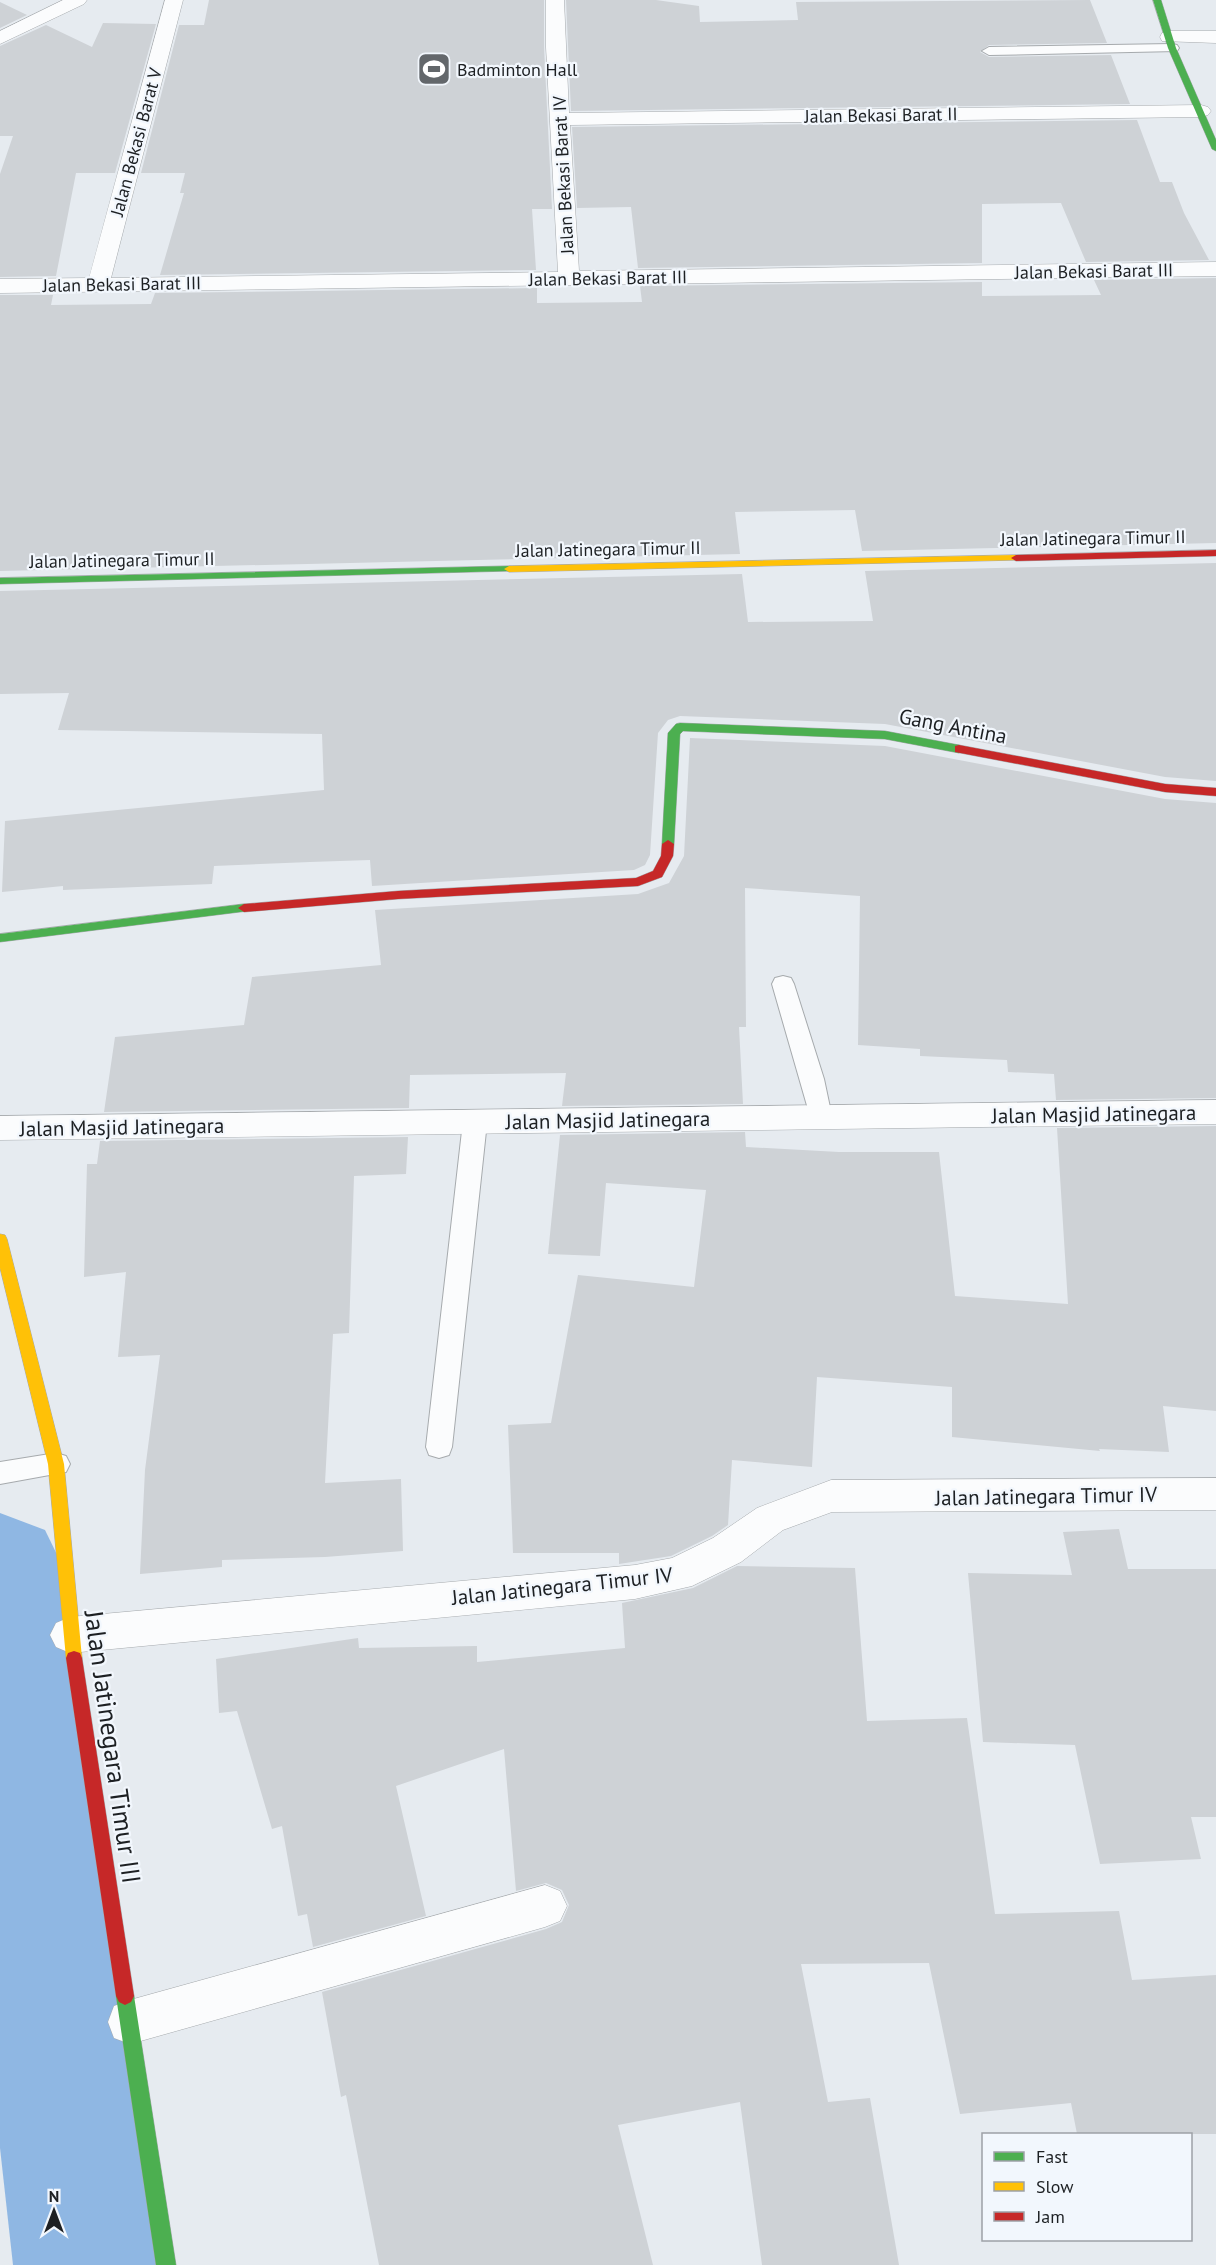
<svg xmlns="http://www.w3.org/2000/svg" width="1216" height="2265" font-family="'PT Sans',sans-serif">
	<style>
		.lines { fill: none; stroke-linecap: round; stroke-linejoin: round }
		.river { fill: #8fb7e3; fill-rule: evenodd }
		.building { fill: #ced2d6 }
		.lane-casing { stroke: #a6aaad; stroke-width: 2 }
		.street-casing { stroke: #a6aaad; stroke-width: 1 }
		.fast-casing { stroke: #a6aaad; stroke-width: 1 }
		.slow-casing { stroke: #a6aaad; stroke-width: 1 }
		.jam-casing { stroke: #a6aaad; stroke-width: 1 }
		.lane { fill: #fbfcfd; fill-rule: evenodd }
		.street { fill: #fbfcfd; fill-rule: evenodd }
		.fast { fill: #4caf50; fill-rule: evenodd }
		.slow { fill: #ffc107; fill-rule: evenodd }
		.jam { fill: #c62828; fill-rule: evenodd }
		.labels { text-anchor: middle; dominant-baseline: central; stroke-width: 4.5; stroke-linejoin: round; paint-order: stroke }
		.far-poi-label { font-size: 18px; fill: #1d2023; stroke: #f2f7fd; text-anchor: start }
		.far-street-label { font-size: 18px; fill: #1d2023; stroke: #f2f7fd }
		.street-label { font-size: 21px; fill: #1d2023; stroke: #f2f7fd }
		.near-street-label { font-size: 26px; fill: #1d2023; stroke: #f2f7fd }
	</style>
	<rect width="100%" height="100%" fill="#e6ebf0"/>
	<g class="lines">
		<path class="river" d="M0,1513L45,1530L64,1569L171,2265H13L0,2148Z"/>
	</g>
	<path class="building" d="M209,0H544V47L552,209H532L536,270L160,275L184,193H180L185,173H141L179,25H204Z
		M566,0H656L699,6L700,22L798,20L796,2L1090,0L1107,43L989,45L980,52L989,57L1111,55L1130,104L571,111Z
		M0,2L27,15L0,28Z
		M103,23L156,24L115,173H76L56,276L0,277V174L13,136H0V46L46,25L92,47Z
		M1137,120L1160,182H1172L1184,213L1209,260L1086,262L1061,203L982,204V263L638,268L631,207L577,208L572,127Z
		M1216,278V543L862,551L855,510L735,512L740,554L0,571V295H53L51,305L151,304L155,293L537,288V303L642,302L640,286L982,282V296L1101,295L1094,280Z
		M1216,563V781L1165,777L885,724L680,716L668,720L658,733L650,855L645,865L634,870L372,886L370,860L310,862L214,866L212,884L63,890V886L2,892L5,821L324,790L322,734L58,730L69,693L0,694V591L742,574L748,622L873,621L865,571Z
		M690,738L885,746L1165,799L1216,803V1098L1056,1100L1054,1074L1008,1072L1007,1060L920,1056V1049L858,1045L860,896L745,888L746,1027H739L743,1104L562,1106L566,1073L410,1075L409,1108L104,1112L115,1037L244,1025L252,977L381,965L375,910L638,894L669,883L684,856Z
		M1216,1126V1411L1163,1406L1169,1452L1099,1449L1100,1451L952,1437V1387L817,1377L812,1467L732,1460L728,1525L712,1536L671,1556L619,1564V1553H513L508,1425L551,1423L578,1275L694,1287L706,1190L606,1183L600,1256L548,1254L560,1135L745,1132L746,1147L839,1152H939L955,1296L1068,1304L1057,1128Z
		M408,1137L406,1174L354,1176L349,1333L333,1334L325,1483L401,1479L403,1551L325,1557L222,1560V1567L140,1574L145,1470L160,1355L118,1357L126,1272L84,1277L87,1164H97L100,1141Z
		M1119,1529L1128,1569H1216V1817H1191L1201,1859L1100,1864L1075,1745L983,1742L968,1573L1072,1575L1063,1532Z
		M737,1566L855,1568L867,1721L967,1718L995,1914L1119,1911L1132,1980L1216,1975V2134H1077L1071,2103L960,2114L929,1963L801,1964L828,2102L870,2098L899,2265H762L740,2102L618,2125L653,2265H379L346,2095L341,2097L322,1992L546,1929L562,1922L569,1905L562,1890L546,1883L516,1891L504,1749L396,1786L426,1916L313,1947L307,1914L298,1916L282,1826L272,1829L237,1711L219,1713L216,1659L358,1638L359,1648L477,1646V1662L625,1648L622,1603L693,1588Z"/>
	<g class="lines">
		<defs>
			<path id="lane" d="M1172,44L1177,45L1179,48L1177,51L989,55L982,51L989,47Z
				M783,976L791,978L794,984L824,1079L832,1117L828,1123L820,1126L812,1123L772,984L775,978Z
				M475,1113L483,1116L487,1122L452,1447L449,1455L439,1458L429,1455L426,1447L463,1122L467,1116Z
				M56,1453L66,1456L70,1464L66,1472L0,1484V1462Z"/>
			<path id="street" d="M63,0H87L84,4L0,44V31Z
				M165,0H183L111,278L558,272L546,47V0H564L569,113L1201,105L1208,107L1211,111L1208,115L1201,117L570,125L579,271L1216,262V276L0,293V279L89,278Z
				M1169,31H1216V43L1162,41L1160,37L1162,33Z
				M1216,1100V1124L0,1140V1116Z
				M1216,1478V1510L832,1512L783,1530L741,1562L692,1586L635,1599L70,1653L56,1647L50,1635L56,1623L70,1617L635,1565L672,1558L713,1538L757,1508L831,1480Z
				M545,1885L560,1891L567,1906L560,1921L545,1927L130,2044L114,2038L108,2022L114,2006L130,2000Z"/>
			<path id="fast" d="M1153,0H1161L1176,48L1216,140V151L1212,149L1168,48Z
				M509,566L513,567V571L0,584V578Z
				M680,723L885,731L959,745L965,749L959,753L885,739L683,731L680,734L674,844L668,848L662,844L668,733L676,724Z
				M244,904L248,905L250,908L248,911L0,942V934Z
				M125,1987L131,1990L134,1996L176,2265H156L116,1996L119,1990Z"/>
			<path id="slow" d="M1016,555L1021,558L1020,560L509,572L504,569L509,566Z
				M0,1234L5,1235L7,1239L64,1464L82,1658L80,1663L74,1665L68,1663L66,1658L48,1464L0,1268Z"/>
			<path id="jam" d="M1216,550V556L1016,561L1011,558L1016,555Z
				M959,745L1165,784L1216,788V796L1165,792L955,752V746Z
				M668,840L674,844L673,856L662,877L638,886L398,899L244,912L238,908L244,904L398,891L636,878L653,871L661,856L662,844Z
				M74,1651L80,1653L82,1658L134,1996L131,2002L125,2005L119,2002L116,1996L66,1658L68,1653Z"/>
		</defs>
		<use href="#lane" class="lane-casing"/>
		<use href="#street" class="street-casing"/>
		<use href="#fast" class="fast-casing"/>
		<use href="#slow" class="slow-casing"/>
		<use href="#jam" class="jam-casing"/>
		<use href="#lane" class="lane"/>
		<use href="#street" class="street"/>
		<use href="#fast" class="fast"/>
		<use href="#slow" class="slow"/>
		<use href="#jam" class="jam"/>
	</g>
	<defs>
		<symbol id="stadium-square" viewBox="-11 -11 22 22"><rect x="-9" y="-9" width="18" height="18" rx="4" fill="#63676b" stroke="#f2f7fd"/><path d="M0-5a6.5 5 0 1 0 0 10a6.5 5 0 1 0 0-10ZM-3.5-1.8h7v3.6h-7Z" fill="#fff"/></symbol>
	</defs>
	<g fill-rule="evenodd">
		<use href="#stadium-square" x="415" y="50" width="38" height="38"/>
	</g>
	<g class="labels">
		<g class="far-poi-label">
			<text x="457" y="69">Badminton Hall</text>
		</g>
		<g class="far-street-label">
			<text transform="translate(881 115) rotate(-1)">Jalan Bekasi Barat II</text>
			<text transform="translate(136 142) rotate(-75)">Jalan Bekasi Barat V</text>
			<text transform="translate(563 175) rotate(-93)">Jalan Bekasi Barat IV</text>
			<text transform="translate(1094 271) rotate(-1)">Jalan Bekasi Barat III</text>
			<text transform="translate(608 278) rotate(-1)">Jalan Bekasi Barat III</text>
			<text transform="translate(122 284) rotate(-1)">Jalan Bekasi Barat III</text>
			<text transform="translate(1093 538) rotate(-1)">Jalan Jatinegara Timur II</text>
			<text transform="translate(608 549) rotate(-1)">Jalan Jatinegara Timur II</text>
			<text transform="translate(122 560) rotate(-1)">Jalan Jatinegara Timur II</text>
		</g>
		<g class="street-label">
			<text transform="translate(953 726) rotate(11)">Gang Antina</text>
			<text transform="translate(1094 1114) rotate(-1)">Jalan Masjid Jatinegara</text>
			<text transform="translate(608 1120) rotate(-1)">Jalan Masjid Jatinegara</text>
			<text transform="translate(122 1127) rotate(-1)">Jalan Masjid Jatinegara</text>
			<text transform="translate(1046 1496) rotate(-1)">Jalan Jatinegara Timur IV</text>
			<text transform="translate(562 1586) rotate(-6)">Jalan Jatinegara Timur IV</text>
		</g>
		<g class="near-street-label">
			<text transform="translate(113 1747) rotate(82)">Jalan Jatinegara Timur III</text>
		</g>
	</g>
	<rect x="982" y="2133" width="210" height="108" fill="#f2f7fd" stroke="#9da1a6" stroke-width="1.5"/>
	<rect x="994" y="2152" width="30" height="9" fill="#4caf50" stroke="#9da1a6" stroke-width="1.5"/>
	<text x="1036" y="2163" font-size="18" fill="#1d2023">Fast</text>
	<rect x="994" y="2182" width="30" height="9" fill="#ffc107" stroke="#9da1a6" stroke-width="1.5"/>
	<text x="1036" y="2193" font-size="18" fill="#1d2023">Slow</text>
	<rect x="994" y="2212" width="30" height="9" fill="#c62828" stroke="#9da1a6" stroke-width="1.5"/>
	<text x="1036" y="2223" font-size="18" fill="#1d2023">Jam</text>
	<g transform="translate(54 2211)" stroke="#f2f7fd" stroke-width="4.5" paint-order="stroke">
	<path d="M0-4.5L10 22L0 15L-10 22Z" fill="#1d2023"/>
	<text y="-9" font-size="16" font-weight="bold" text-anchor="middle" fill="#1d2023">N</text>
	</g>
</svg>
